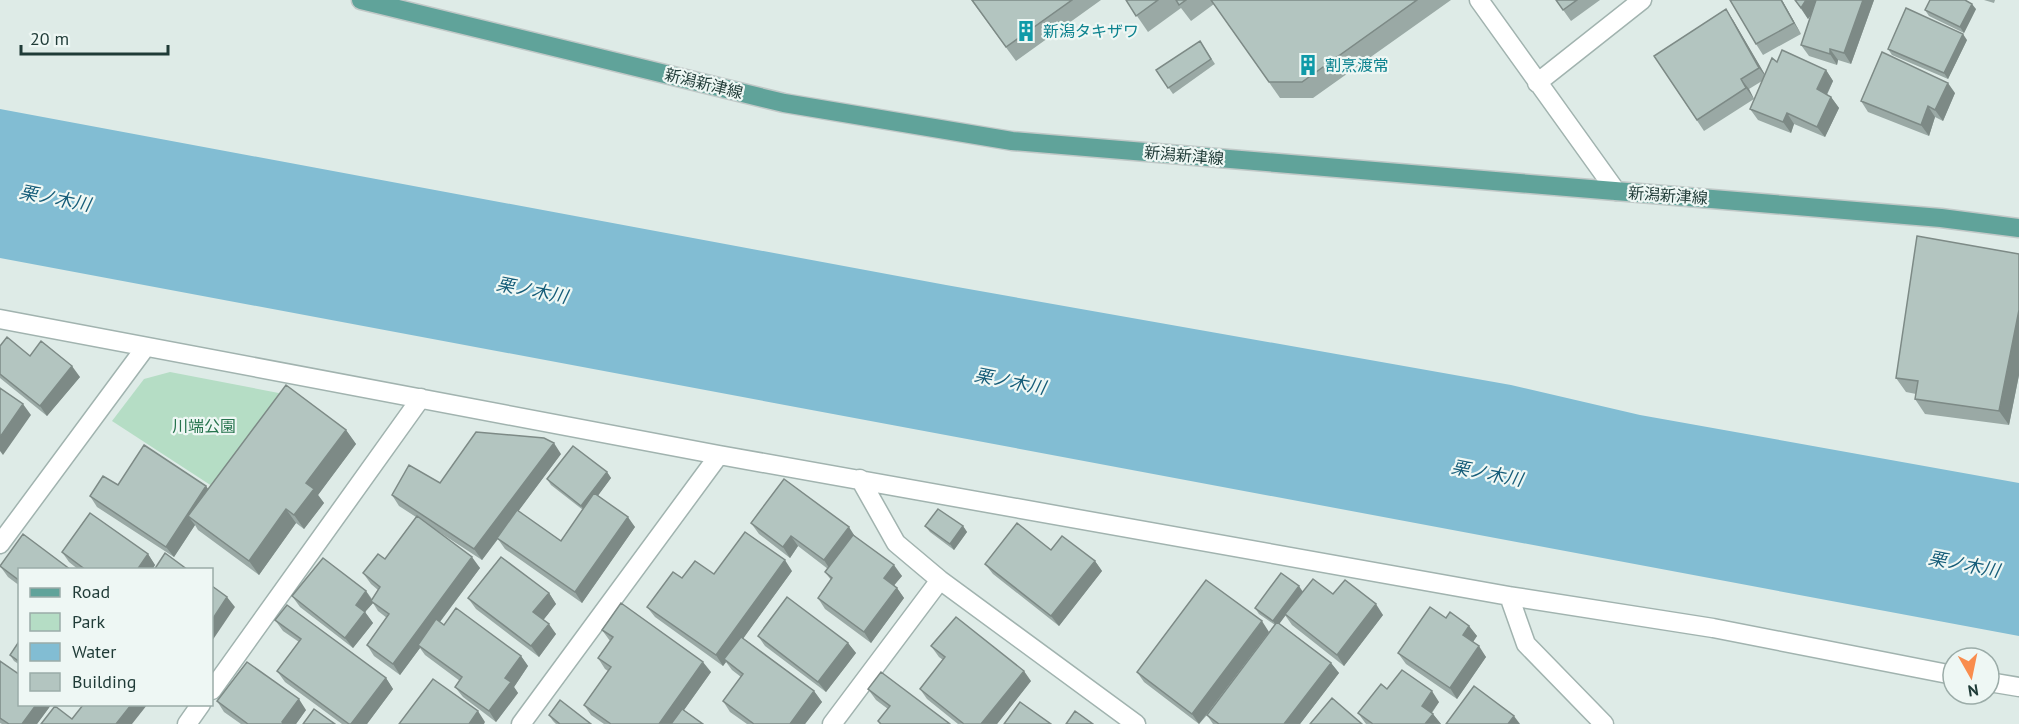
<svg xmlns="http://www.w3.org/2000/svg" width="2019" height="724" font-family="'PT Sans','Noto Sans JP',sans-serif">
	<style>
		.green { fill: #b5ddc5 }
		.water { fill: #82bdd3 }
		.lines { fill: none; stroke-linecap: round; stroke-linejoin: round }
		.minor-casing { stroke: #a1b3af; stroke-width: 21 }
		.primary-casing { stroke: #c0c8c7; stroke-width: 21 }
		.minor { stroke: #fff; stroke-width: 18 }
		.primary { stroke: #60a39a; stroke-width: 18 }
		.wall { fill: #9aa9a5 }
		.shaded-wall { fill: #7d8a86 }
		.building { fill: #b3c5c0; stroke: #7d8a86; stroke-width: 1.5 }
		.labels { text-anchor: middle; dominant-baseline: central; stroke-width: 4.5; stroke-linejoin: round; paint-order: stroke }
		.culture-label { font-size: 16px; fill: #0d838f; stroke: #eef7f4; text-anchor: start }
		.street-label { font-size: 16px; fill: #1f3b37; stroke: #eef7f4 }
		.park-label { font-size: 16px; fill: #27744e; stroke: #eef7f4 }
		.water-label { font-size: 18px; font-style: italic; fill: #165d79; stroke: #eef7f4 }
	</style>
	<rect width="100%" height="100%" fill="#deebe7"/>
	<path class="green" d="M170,372L289,395L215,488L112,421L144,379Z"/>
	<path class="water" d="M0,109L946,285L1511,385L1640,415L2019,483V636L0,258Z"/>
	<g class="lines">
		<defs>
			<path id="minor" d="M1479,0L1616,191
				M1537,83L1642,0
				M0,319L719,455L1509,596L1713,628L1953,675
				M860,479L896,543L940,580L1136,724
				M0,544L145,348
				M1509,596L1526,644L1604,724
				M1989,682L2019,687
				M212,690L421,398
				M187,724L201,704
				M521,724L719,455
				M832,724L940,580"/>
			<path id="primary" d="M361,0L784,103L1012,141L1941,218L2019,228"/>
		</defs>
		<use href="#minor" class="minor-casing"/>
		<use href="#primary" class="primary-casing"/>
		<use href="#minor" class="minor"/>
		<use href="#primary" class="primary"/>
	</g>
	<path class="wall" d="M971,0H1101L1016,61Z
		M1126,0H1451L1313,98H1280L1214,4L1191,21L1181,8L1148,32Z
		M1556,0H1600L1571,21Z
		M1730,0H1782L1801,34L1763,55L1756,44Z
		M1795,0H1874L1851,64L1838,60L1837,65L1809,56L1801,45L1812,14L1808,19Z
		M1984,0H1995L1994,3Z
		M1976,9L1964,33L1929,16L1925,10Z
		M1733,20L1765,75L1777,62L1826,70L1833,81L1827,95L1831,97L1839,108L1825,137L1794,124L1791,133L1758,120L1750,109L1762,81L1749,89L1754,99L1704,131L1654,56Z
		M1967,40L1948,79L1892,55L1888,49Z
		M1200,41L1215,64L1173,94L1156,70Z
		M1955,93L1943,121L1935,117L1929,136L1868,112L1861,101Z
		M2019,254V375L2009,425L1925,414L1915,399L1916,394L1906,392L1896,378Z
		M0,346L30,356L80,377L47,416L0,378Z
		M346,430L356,444L318,495L324,503L304,529L296,523L259,575L198,530L195,525L174,557L97,507L90,496L118,485L206,486L208,489Z
		M561,454L518,511L561,541L583,510L551,485L547,479L607,472L611,478L598,495L635,527L582,603L505,549L498,539L482,560L436,530L480,568L440,622L444,625L521,656L528,666L514,687L518,693L496,722L463,697L455,687L460,681L425,655L420,648L400,675L374,656L367,645L387,618L378,611L373,603L365,612L373,623L353,648L300,607L292,596L366,591L372,599L378,590L371,584L363,573L385,559L416,517L399,506L392,495Z
		M751,523L855,536L902,576L894,585L897,588L904,598L871,643L825,609L818,598L831,580L825,572L828,569L798,546L790,558L759,534Z
		M925,526H963L967,532L954,550L930,532Z
		M1051,550L1095,561L1102,571L1059,626L993,574L985,564Z
		M62,552L148,554L155,565L152,570H79L69,562Z
		M0,566L20,570V586L8,577Z
		M792,571L743,638L814,691L822,702L805,724H747L730,712L723,701L741,677L732,670L726,662L723,666L655,617L647,607L682,578L714,574Z
		M1303,591L1333,594L1383,615L1344,666L1292,625L1285,615L1279,623L1331,663L1339,673L1300,724H1213L1207,715L1199,724L1144,682L1137,672L1269,632L1216,702L1275,625L1259,614L1255,608Z
		M549,593L556,604L543,620L556,634L539,657L476,609L468,598Z
		M1446,618L1469,626L1477,636L1473,642L1486,657L1457,699L1406,664L1398,653Z
		M275,620L386,678L393,689L367,724H342L285,682L277,671L299,642L283,631Z
		M602,630L711,672L684,710L703,724H604L591,715L584,705L608,671L605,669L598,658L610,641Z
		M758,636L848,643L856,653L826,692L765,646Z
		M20,640V665L14,661L10,655Z
		M931,646L1031,681L997,724H958L927,699L920,689L943,660L939,657Z
		M0,661L20,705H51L37,724H2L0,723Z
		M868,689L950,724H880L878,721L888,709L876,700Z
		M1387,689L1439,702L1432,713L1441,724H1366L1358,713Z
		M217,701L306,710L296,724H241L224,712Z
		M549,715L591,724H556L553,721Z"/>
	<path class="shaded-wall" d="M1781,0H1782L1801,34L1794,23Z
		M1806,0H1822L1808,19L1801,8Z
		M1863,0H1874L1851,64L1844,53Z
		M1972,4L1976,9L1964,33L1960,27Z
		M1726,9L1733,20L1767,78L1759,68Z
		M1963,34L1967,40L1948,79L1944,73Z
		M1830,49L1838,60L1837,65L1830,54Z
		M1826,70L1833,81L1824,100L1817,89Z
		M1741,79L1749,89L1754,99L1746,88Z
		M1948,83L1955,93L1943,121L1935,110Z
		M1831,97L1839,108L1825,137L1817,127Z
		M1928,106L1935,117L1929,136L1921,125Z
		M1787,113L1794,124L1791,133L1783,122Z
		M2019,310V375L2009,425L1999,411Z
		M72,366L80,377L47,416L40,406Z
		M23,404L31,415L3,455L0,451V437Z
		M346,430L356,444L318,495L324,503L304,529L294,515L306,483Z
		M554,443L561,454L482,560L474,549Z
		M607,472L611,478L586,512L581,506Z
		M206,486L213,496L188,516L195,525L174,557L166,547Z
		M286,509L296,523L259,575L249,561Z
		M628,517L635,527L582,603L575,592Z
		M963,526L967,532L954,550L950,544Z
		M849,527L856,538L831,571L824,560Z
		M791,536L798,546L790,558L783,547Z
		M148,554L155,565L152,570H137Z
		M472,557L480,568L421,647L418,645L420,648L400,675L393,664Z
		M785,560L792,571L727,661L724,659L726,662L723,666L716,655Z
		M1095,561L1102,571L1059,626L1051,616Z
		M894,565L902,576L891,589L884,578Z
		M1299,586L1303,592L1277,627L1273,621Z
		M897,588L904,598L871,643L864,632Z
		M366,591L373,602L371,601L373,603L365,612L373,623L353,648L345,638L356,605Z
		M549,593L556,604L541,623L533,612Z
		M227,597L235,607L212,641V620Z
		M1376,604L1383,615L1344,666L1337,655Z
		M1262,621L1269,632L1199,724L1192,714Z
		M549,624L556,634L539,657L531,646Z
		M1469,626L1477,636L1470,646L1463,635Z
		M848,643L856,653L826,692L818,682Z
		M1479,646L1486,657L1457,699L1450,688Z
		M521,656L528,666L514,687L518,693L496,722L489,711L505,678Z
		M703,662L711,672L674,724H659Z
		M1331,663L1339,673L1300,724H1284Z
		M1024,671L1031,681L997,724H981Z
		M386,678L393,689L367,724H351Z
		M814,691L822,702L805,724H790Z
		M1432,691L1439,702L1429,716L1422,706Z
		M299,699L306,710L296,724H283L282,722Z
		M36,705H51L37,724H22Z
		M131,705H147L132,724H116Z
		M478,711L485,722L484,724H469Z
		M1433,714L1441,724H1425Z
		M1514,716L1520,724H1508Z"/>
	<path class="building" d="M972,0H1072L1006,47Z
		M1126,0H1158L1136,16Z
		M1176,0H1186L1179,5Z
		M1211,0H1417L1302,82H1269Z
		M1556,0H1577L1563,10Z
		M1730,0H1781L1794,23L1756,44Z
		M1795,0H1806L1801,8Z
		M1816,0H1863L1844,53L1830,49V54L1801,45Z
		M1930,0H1965L1972,4L1960,27L1925,10Z
		M1906,8L1963,34L1944,73L1888,49Z
		M1726,9L1759,68L1741,79L1746,88L1697,120L1654,56Z
		M1200,41L1211,59L1168,88L1156,70Z
		M1782,50L1826,70L1817,89L1831,97L1817,127L1787,113L1783,122L1750,109L1772,58L1777,62Z
		M1882,52L1948,83L1935,110L1928,106L1921,125L1861,101Z
		M1917,236L2019,254V310L1999,411L1915,399L1918,381L1896,378Z
		M7,337L30,356L41,341L72,366L40,406L0,374V346Z
		M286,385L346,430L306,483L314,489L294,515L286,509L249,561L188,516Z
		M0,388L23,404L0,437Z
		M476,432L544,438L554,443L474,549L392,495L409,465L440,483Z
		M144,445L206,486L166,547L90,496L103,476L118,485Z
		M573,446L607,472L581,506L547,479Z
		M784,479L849,527L824,560L791,536L783,547L751,523Z
		M594,493L628,517L575,592L497,538L517,510L561,541Z
		M938,509L963,526L950,544L925,526Z
		M90,513L148,554L137,570H86L62,552Z
		M417,516L472,557L393,664L367,645L389,614L371,601L380,587L363,573L378,554L385,559Z
		M1017,523L1051,550L1062,536L1095,561L1051,616L985,564Z
		M745,532L785,560L716,655L647,607L673,572L682,578L695,561L714,574Z
		M23,534L71,570H20V581L0,566Z
		M853,535L894,565L884,578L897,588L864,632L818,598L832,578L825,572Z
		M165,553L188,570H154Z
		M501,557L549,593L533,612L549,624L531,646L468,598Z
		M323,558L366,591L356,605L365,612L345,638L292,596Z
		M1281,573L1299,586L1273,621L1255,608Z
		M1313,579L1333,594L1345,580L1376,604L1337,655L1285,614Z
		M1206,580L1262,621L1192,714L1137,672Z
		M212,586L227,597L212,620Z
		M787,597L848,643L818,682L758,636Z
		M621,603L703,662L659,724H611L584,705L611,667L598,658L613,637L602,630Z
		M287,605L386,678L351,724H349L277,671L301,639L275,620Z
		M1430,607L1446,618L1450,612L1469,626L1463,635L1479,646L1450,688L1398,653Z
		M456,608L521,656L505,678L511,682L489,711L455,687L462,677L418,645L436,619L444,625Z
		M956,617L1024,671L981,724H964L920,689L945,657L931,646Z
		M1277,622L1331,663L1284,724H1219L1207,715Z
		M741,637L814,691L790,724H754L723,701L743,674L724,659Z
		M20,640V662L10,655Z
		M0,661L20,675V705H36L22,724H9L0,718Z
		M247,662L299,699L282,722L284,724H248L217,701Z
		M1402,670L1432,691L1422,706L1433,714L1425,724H1373L1358,713L1381,684L1387,689Z
		M881,672L950,724H881L878,721L890,706L868,689Z
		M433,679L478,711L469,724H399Z
		M1474,686L1514,716L1508,724H1446Z
		M1332,698L1362,724H1310Z
		M560,700L591,724H560L549,715Z
		M1020,702L1051,724H1004Z
		M83,705H131L116,724H41L55,706L72,719Z
		M314,709L335,724H303Z
		M682,709L703,724H671Z
		M1075,711L1093,724H1066Z"/>
	<defs>
		<symbol id="building-bare" viewBox="-9 -9 18 18"><path d="M-4-6H4V6H1V3H-1V6H-4ZM-2.5-4.3h1.7v1.8h-1.7ZM.8-4.3h1.7v1.8H.8ZM-2.5-1h1.7V.8h-1.7ZM.8-1h1.7V.8H.8Z" fill="#0f9aa8" stroke="#eef7f4" stroke-width="2.5" paint-order="stroke"/></symbol>
	</defs>
	<g fill-rule="evenodd">
		<use href="#building-bare" x="1011" y="16" width="30" height="30"/>
		<use href="#building-bare" x="1293" y="50" width="30" height="30"/>
	</g>
	<g class="labels">
		<g class="culture-label">
			<text x="1043" y="31">新潟タキザワ</text>
			<text x="1325" y="65">割烹渡常</text>
		</g>
		<g class="street-label">
			<text transform="translate(704 83) rotate(14)">新潟新津線</text>
			<text transform="translate(1184 155) rotate(5)">新潟新津線</text>
			<text transform="translate(1668 195) rotate(4)">新潟新津線</text>
		</g>
		<g class="park-label">
			<text x="204" y="426">川端公園</text>
		</g>
		<g class="water-label">
			<text transform="translate(55 198) rotate(11)">栗ノ木川</text>
			<text transform="translate(532 290) rotate(11)">栗ノ木川</text>
			<text transform="translate(1010 381) rotate(11)">栗ノ木川</text>
			<text transform="translate(1487 473) rotate(11)">栗ノ木川</text>
			<text transform="translate(1964 564) rotate(11)">栗ノ木川</text>
		</g>
	</g>
	<rect x="18" y="568" width="195" height="138" fill="#eef7f4" stroke="#9baca8" stroke-width="1.5"/>
	<rect x="30" y="588" width="30" height="9" fill="#60a39a" stroke="#9baca8" stroke-width="1.5"/>
	<text x="72" y="598" font-size="18" fill="#1f3b37">Road</text>
	<rect x="30" y="613" width="30" height="18" fill="#b5ddc5" stroke="#9baca8" stroke-width="1.5"/>
	<text x="72" y="628" font-size="18" fill="#1f3b37">Park</text>
	<rect x="30" y="643" width="30" height="18" fill="#82bdd3" stroke="#9baca8" stroke-width="1.5"/>
	<text x="72" y="658" font-size="18" fill="#1f3b37">Water</text>
	<rect x="30" y="673" width="30" height="18" fill="#b3c5c0" stroke="#9baca8" stroke-width="1.5"/>
	<text x="72" y="688" font-size="18" fill="#1f3b37">Building</text>
	<g transform="translate(1971 676) rotate(171)"><circle r="28" fill="#eef7f4" stroke="#9baca8" stroke-width="1.5"/>
	<path d="M0-4.5L10 22L0 15L-10 22Z" fill="#f98c4d"/>
	<text y="-9" font-size="16" font-weight="bold" text-anchor="middle" fill="#1f3b37">N</text>
	</g>
	<path d="M21 45v9h147v-9" fill="none" stroke="#1f3b37" stroke-width="3"/>
	<text x="30" y="45" font-size="18" fill="#1f3b37" stroke="#eef7f4" stroke-width="4.5" paint-order="stroke">20 m</text>
</svg>
